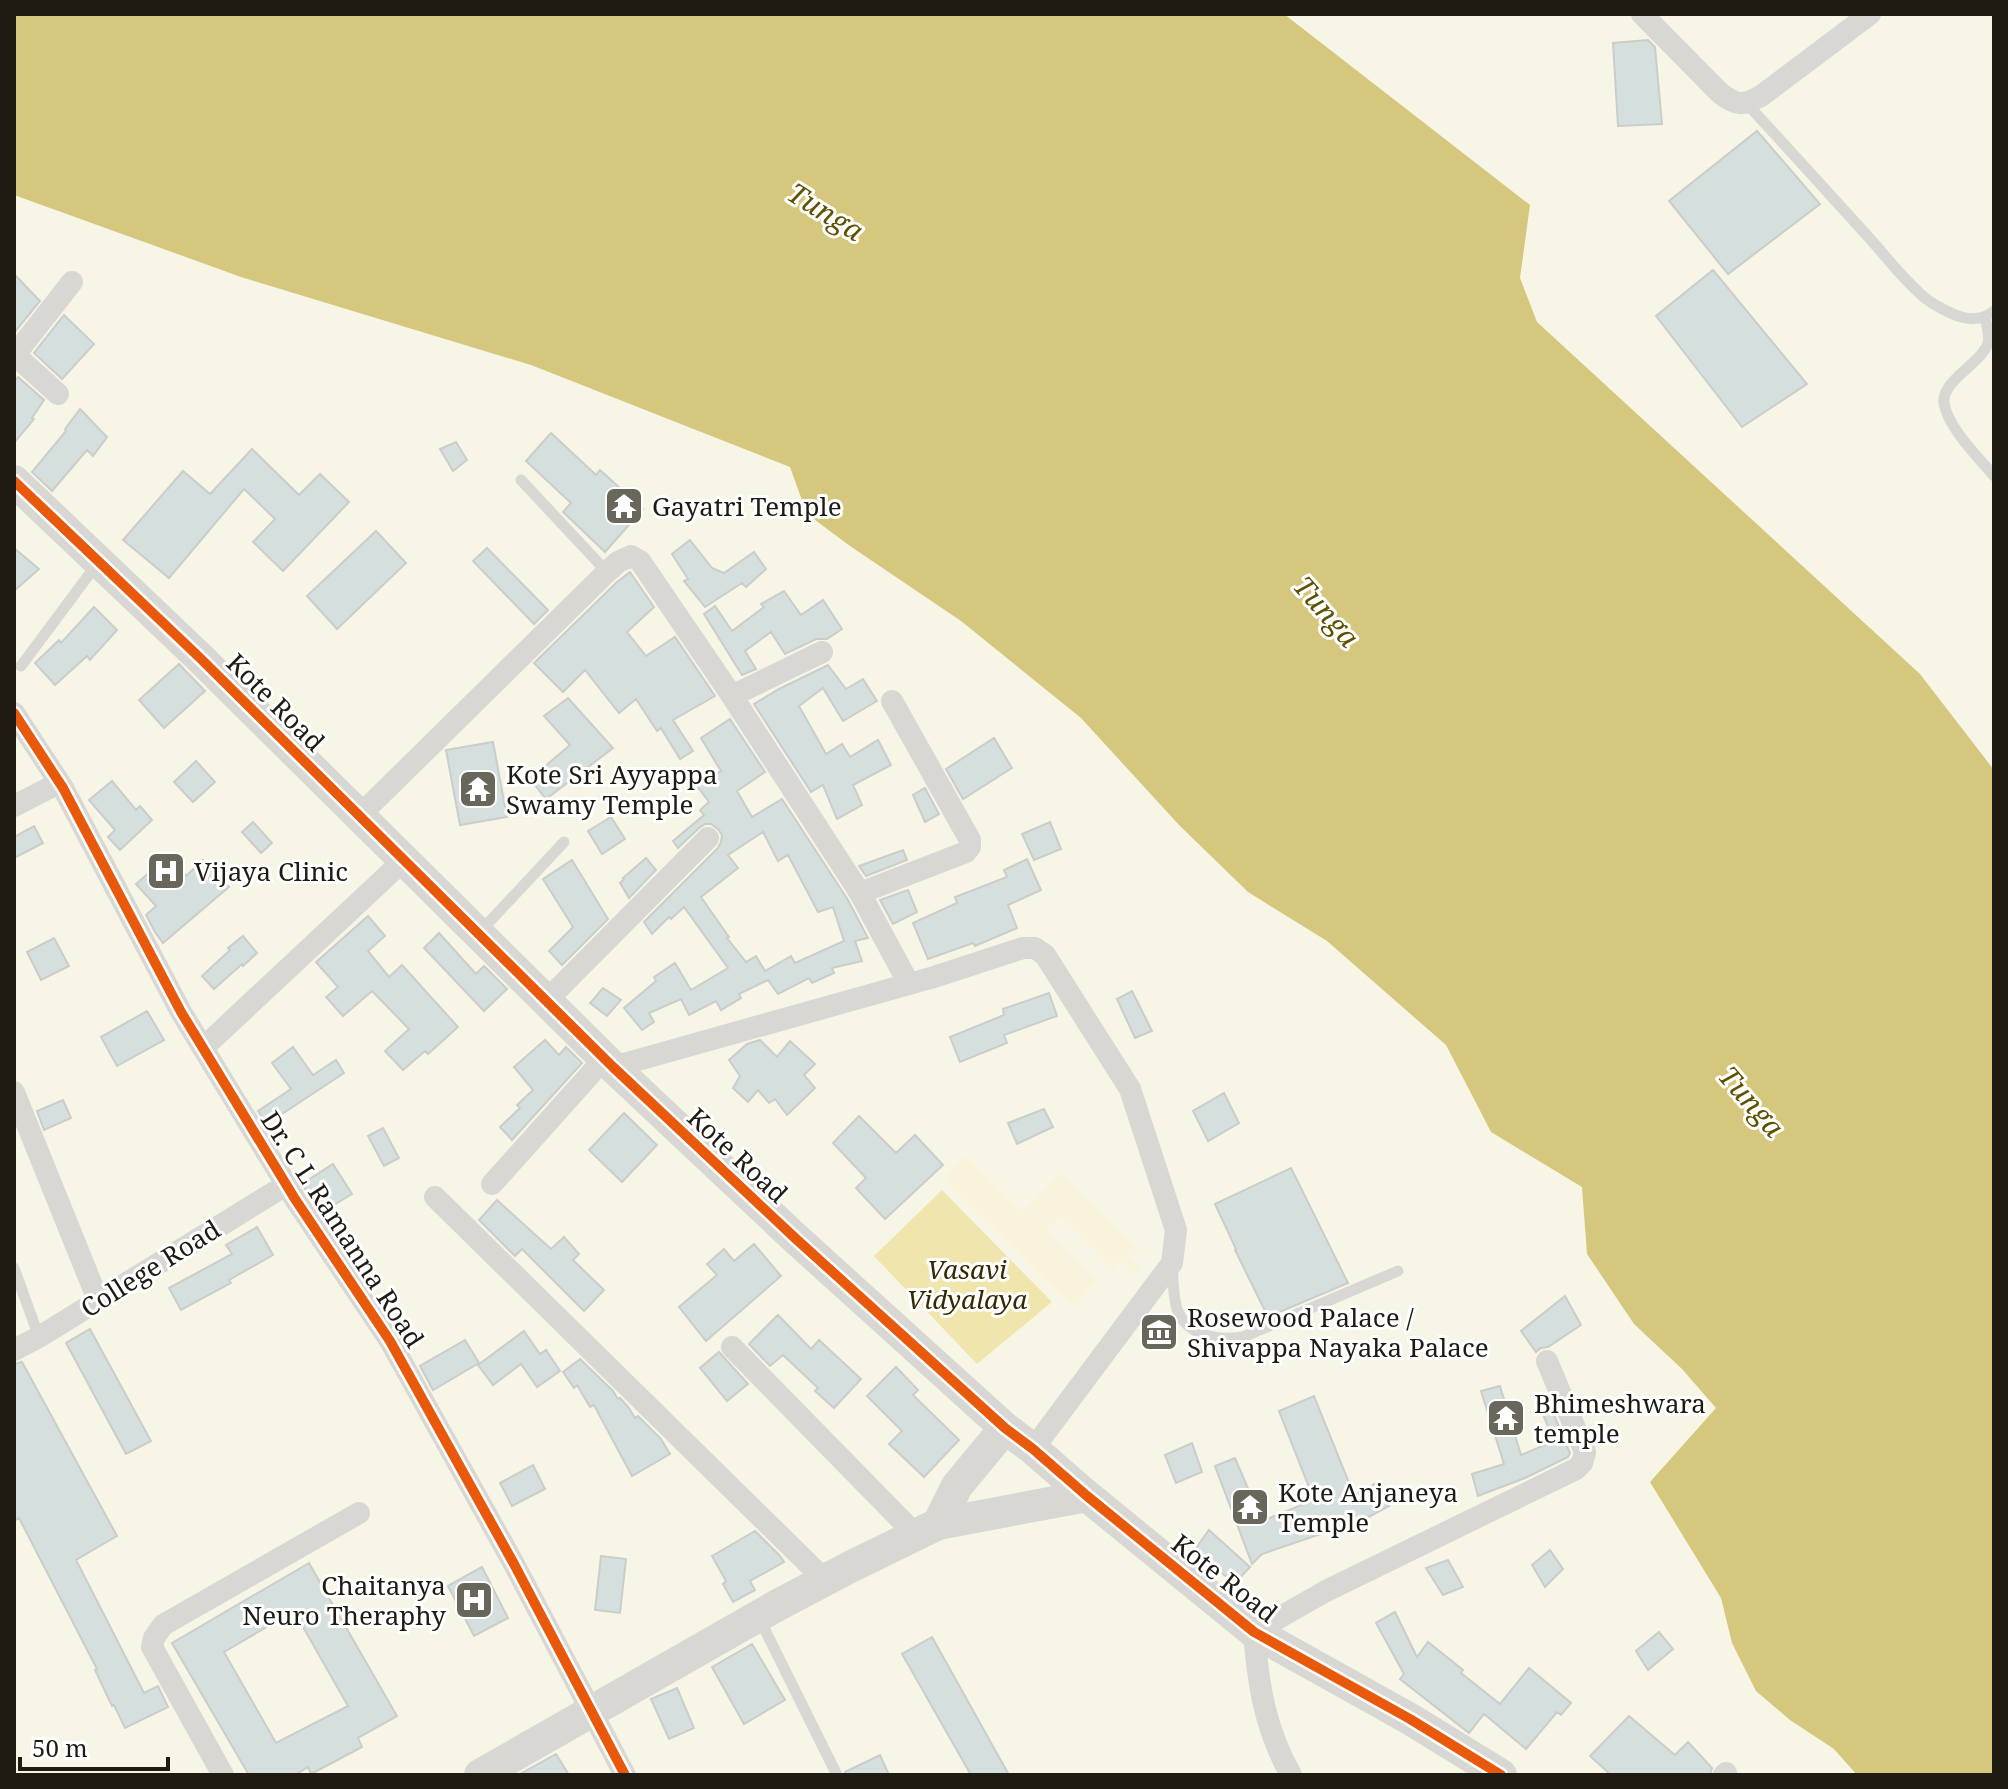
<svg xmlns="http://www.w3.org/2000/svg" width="2008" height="1789" font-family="'Noto Serif',serif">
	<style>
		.built { fill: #f8f3da }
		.green { fill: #efe5ad }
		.water { fill: #d5c87e }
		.building { fill: #d5dfde; stroke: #cacdc9; stroke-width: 2; fill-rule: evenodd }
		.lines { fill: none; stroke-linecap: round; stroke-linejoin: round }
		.lane { stroke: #d8d7d3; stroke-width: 11 }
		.street { stroke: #d8d7d3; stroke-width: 22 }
		.secondary { stroke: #d8d7d3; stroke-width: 32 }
		.cycleway-casing { stroke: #fff; stroke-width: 15 }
		.cycleway { stroke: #e8590c; stroke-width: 10 }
		.labels { text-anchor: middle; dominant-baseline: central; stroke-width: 6; stroke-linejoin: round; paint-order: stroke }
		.poi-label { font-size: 26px; fill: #1d1b12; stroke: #fff; text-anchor: start }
		.street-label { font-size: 26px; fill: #1d1b12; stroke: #fff }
		.park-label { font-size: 26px; font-style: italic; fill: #322b00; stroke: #fff }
		.water-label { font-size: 28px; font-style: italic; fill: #5e5200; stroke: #fff }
	</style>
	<rect width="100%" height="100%" fill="#f7f5e6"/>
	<path class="built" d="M966,1156L1023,1212L1061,1173L1138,1249L1130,1258L1141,1268L1135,1274L1120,1260L1113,1268L1060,1216L1046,1231L1097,1281L1073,1307L943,1179Z"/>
	<path class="green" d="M942,1190L1052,1302L977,1364L874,1256Z"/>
	<path class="water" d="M14,14H1284L1530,205L1520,278L1537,322L1920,674L1994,770V1775H1857L1834,1749L1790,1720L1756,1691L1732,1643L1721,1598L1650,1482L1716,1408L1682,1369L1634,1324L1587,1254L1582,1187L1491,1132L1446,1045L1327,941L1248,892L1179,825L1081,718L961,621L850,546L807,514L790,467L531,365L241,277L14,195Z"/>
	<path class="building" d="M1648,40L1655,47L1662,124L1618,126L1613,43Z
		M1757,131L1820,204L1728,274L1669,201Z
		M1713,270L1807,384L1742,427L1656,316Z
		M14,274L40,301L14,333Z
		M64,315L94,344L62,379L34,353Z
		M18,377L44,400L32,418L34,419L14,443V382Z
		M80,409L107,437L93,456L87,450L52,491L32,472L66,431L65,429Z
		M551,433L596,475L600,470L643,509L605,552L563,512L571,503L526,461Z
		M456,442L467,460L453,471L440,449Z
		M252,449L299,495L320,474L349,502L283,571L253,542L275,519L244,489L169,578L123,540L183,471L210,494Z
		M376,531L406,563L337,629L307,596Z
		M690,540L712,568L724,573L754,552L766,569L746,587L742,583L705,607L684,581L688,579L672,554Z
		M14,548L39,569L14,591Z
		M487,548L548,610L534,624L473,561Z
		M630,572L654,607L627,632L646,656L675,637L715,696L673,720L693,751L680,759L661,728L657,731L636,699L619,713L585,670L563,692L534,663L617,582Z
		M784,591L801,615L823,600L842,629L827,639H816L785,654L771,632L745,651L756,669L742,675L704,614L715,606L732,631L764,607L761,604Z
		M94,607L117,630L90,660L87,656L55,685L35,663L59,640L61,643Z
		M179,664L205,691L164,728L139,700Z
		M828,665L846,689L863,679L877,701L843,721L823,688L799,706L826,754L842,744L850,757L878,740L891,765L853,785L862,805L837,819L823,785L811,792L754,704L779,689Z
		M568,698L613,748L546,799L530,779L570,745L544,716Z
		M730,719L765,772L737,791L752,817L782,799L848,900L868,938L855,941L862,961L832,968L834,973L812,983L809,978L778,994L768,980L739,994L741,998L721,1010L716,1001L689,1015L681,999L649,1013L654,1022L642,1030L624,1008L656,981L654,977L675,963L691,990L728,968L684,907L671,919L669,917L652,934L644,922L718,848L721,842L722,835L718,829L711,824H705L699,828L678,848L673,841L704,815L700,810L709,802L697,786L721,771L701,738ZM763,832L778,861L788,855L818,912L833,907L844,941L795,963L791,956L765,971L756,956L746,962L727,938L729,937L701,897L738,868L728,855Z
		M994,738L1012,768L963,799L946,769Z
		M493,742L507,817L460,825L446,750Z
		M196,761L215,782L193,802L174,782Z
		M112,781L136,810L140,806L152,820L120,850L108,837L115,830L89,800Z
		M925,788L939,814L925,822L913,795Z
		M611,817L625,839L602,854L588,831Z
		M253,822L272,843L261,853L242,832Z
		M1050,822L1061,849L1034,860L1022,834Z
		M34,826L43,843L14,858V837Z
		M903,850L907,860L866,876L859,866Z
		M168,856L186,876L203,860L229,887L163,943L155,932L146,915L156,906L136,884Z
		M646,858L656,870L629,898L620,883L624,879L623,878Z
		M1027,859L1041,890L1008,905L1017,928L975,946L973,943L928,959L913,923L957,903L955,897L1007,877L1004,870Z
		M572,860L608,919L562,965L549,951L573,927L543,879Z
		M908,890L917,912L893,924L880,900Z
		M368,916L385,936L368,951L389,977L402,965L458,1027L428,1054L425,1051L403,1070L385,1051L409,1029L372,991L343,1016L326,997L338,987L316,962Z
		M439,933L476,974L484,966L507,989L484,1011L424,948Z
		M243,936L257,953L243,966L242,964L214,989L202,976L230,950L228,948Z
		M54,938L69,966L41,980L27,952Z
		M603,988L621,1000L607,1016L590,1003Z
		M1132,991L1152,1031L1135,1038L1117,999Z
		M1049,993L1057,1016L1004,1035L1007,1043L960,1062L950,1037L1004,1015L1003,1009Z
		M147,1011L164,1040L117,1066L101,1037Z
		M545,1040L559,1055L566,1047L582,1063L512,1140L500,1127L520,1108L517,1105L533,1090L514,1067Z
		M760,1040L777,1057L790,1041L815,1064L804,1075L815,1088L787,1115L775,1099L769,1103L758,1090L748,1102L733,1088L740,1076L729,1060L747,1044Z
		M293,1047L313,1075L336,1060L344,1073L267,1124L258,1111L291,1089L272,1063Z
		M1224,1093L1239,1123L1208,1141L1193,1111Z
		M63,1100L71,1118L44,1130L37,1111Z
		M1044,1109L1053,1127L1017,1144L1008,1123Z
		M624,1113L657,1145L622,1182L589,1150Z
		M859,1116L896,1153L915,1135L943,1165L885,1219L856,1188L866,1178L833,1143Z
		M383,1128L399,1158L384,1166L368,1136Z
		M333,1164L352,1194L321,1213L302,1184Z
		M1291,1168L1348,1283L1268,1317L1235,1250L1236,1249L1215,1204Z
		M497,1200L551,1249L564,1237L579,1254L573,1260L604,1290L584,1311L522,1249L515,1256L479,1220Z
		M257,1227L273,1255L229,1280L231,1283L181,1310L169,1288L232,1254L226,1245Z
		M754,1244L781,1276L706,1341L679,1307L717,1275L707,1264L724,1249L734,1261Z
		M1565,1296L1581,1325L1548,1347L1541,1348L1536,1352L1521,1331Z
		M778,1315L811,1349L819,1340L861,1379L834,1408L815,1391L818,1388L783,1355L770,1366L749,1344Z
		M90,1329L151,1441L126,1454L66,1343Z
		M524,1331L540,1354L546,1350L560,1371L537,1387L521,1364L493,1385L478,1365Z
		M465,1340L479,1363L433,1390L420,1366Z
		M719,1352L748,1384L727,1401L700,1368Z
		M580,1359L613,1391L618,1399L620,1398L629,1408L635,1418L638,1416L661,1439L670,1454L632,1476L594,1405L590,1407L577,1385L574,1388L563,1372Z
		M22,1362L117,1536L76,1560L144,1693L158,1686L168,1707L125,1728L114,1705L112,1706L95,1670L97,1669L19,1518L14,1521V1364Z
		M896,1367L918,1390L913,1395L959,1440L924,1477L889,1444L902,1431L867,1396Z
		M1500,1386L1521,1455L1554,1441L1538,1402L1547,1398L1570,1453L1568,1457L1525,1478L1478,1496L1472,1474L1504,1464L1481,1391Z
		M1314,1396L1354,1495L1376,1483L1389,1506L1346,1529L1344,1526L1262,1554L1252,1564L1215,1466L1235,1458L1262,1521L1314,1500L1279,1411Z
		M1192,1443L1202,1472L1176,1483L1165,1455Z
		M533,1465L545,1489L512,1506L500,1483Z
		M1209,1530L1250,1567L1235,1583L1193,1552Z
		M755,1531L780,1556L784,1562L750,1581L755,1590L733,1602L723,1584L726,1581L712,1556Z
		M1550,1550L1563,1569L1545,1587L1532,1565Z
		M601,1556L626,1559L620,1613L595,1610Z
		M1448,1560L1463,1587L1443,1595L1426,1568Z
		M309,1563L397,1716L358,1738L362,1747L311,1774L308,1767L295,1775H249L172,1643ZM294,1611L348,1706L276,1743L224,1652Z
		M482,1567L508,1618L474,1636L448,1586Z
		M1395,1612L1417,1657L1428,1642L1463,1670L1461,1673L1500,1704L1529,1668L1571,1703L1561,1715L1557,1712L1526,1749L1484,1714L1469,1733L1400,1679L1404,1674L1376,1623Z
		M1659,1632L1673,1649L1648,1670L1636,1651Z
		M932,1637L1009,1775H971L902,1654Z
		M752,1644L785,1700L744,1724L712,1667Z
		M677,1688L694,1728L669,1739L651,1699Z
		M1629,1716L1675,1755L1688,1742L1712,1768L1710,1775H1611L1590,1756Z
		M556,1754L569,1775H524L522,1773Z
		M880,1755L889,1775H845V1772Z"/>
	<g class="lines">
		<path class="lane" d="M1747,104C1789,149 1830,195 1872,241C1887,258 1914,292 1932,303C1952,315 1974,327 1994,311
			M1985,318C1987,326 1990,334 1988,343C1982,363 1941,381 1944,403C1948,428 1978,457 1994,476
			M521,480L607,572
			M21,666L97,564
			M479,933L564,842
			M1172,1264C1173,1278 1173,1296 1177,1309C1187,1336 1219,1341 1243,1337L1398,1271
			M14,1268L39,1337
			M759,1618L837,1775"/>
		<path class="street" d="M1642,14L1720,93C1738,106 1741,106 1761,96L1870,14
			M15,355L58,394
			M14,356L72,282
			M732,696L822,652
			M14,713L63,788L181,1012L295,1199L390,1341L514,1564L625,1775
			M14,806L59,783
			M359,816L607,572L618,562L631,556L640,561L732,696L860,893L909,984
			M860,893L966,852L970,847V840L892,701
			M546,1001L708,838
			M203,1048L404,860
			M613,1067L934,977L1023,948H1035L1045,955L1130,1089L1176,1230L1172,1263L1033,1449
			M14,1092L98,1300
			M492,1184L604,1059
			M435,1197L825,1580
			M732,1347L916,1535
			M14,1350L39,1337L286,1185
			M223,1775L152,1647L154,1638L163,1625L359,1513
			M1291,1775C1265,1729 1258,1684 1254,1632L1326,1591L1576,1469L1582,1463L1585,1452L1547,1361
			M1724,1775L1726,1773"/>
		<path class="secondary" d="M14,481L199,657L613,1067L795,1238L1005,1428L1033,1449L1087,1496L1254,1632L1410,1719L1501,1775
			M938,1524L957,1486L1005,1428
			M480,1775L776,1606L850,1567L938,1524L1087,1496"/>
		<defs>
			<path id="cycleway" d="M14,481L199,657L613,1067L795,1238L1005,1428L1033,1449L1087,1496L1254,1632L1410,1719L1501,1775
				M14,713L63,788L181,1012L295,1199L390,1341L514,1564L625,1775"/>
		</defs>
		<use href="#cycleway" class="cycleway-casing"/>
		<use href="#cycleway" class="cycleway"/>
	</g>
	<defs>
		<symbol id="temple-square" viewBox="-11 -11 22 22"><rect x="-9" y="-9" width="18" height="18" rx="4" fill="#69675c" stroke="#fff"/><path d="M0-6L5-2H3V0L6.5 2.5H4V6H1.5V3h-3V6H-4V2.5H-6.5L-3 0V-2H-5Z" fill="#fff"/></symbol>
		<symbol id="hospital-square" viewBox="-11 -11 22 22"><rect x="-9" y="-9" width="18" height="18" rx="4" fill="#69675c" stroke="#fff"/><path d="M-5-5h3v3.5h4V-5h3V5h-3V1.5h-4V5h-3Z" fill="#fff"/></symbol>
		<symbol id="museum-square" viewBox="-11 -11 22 22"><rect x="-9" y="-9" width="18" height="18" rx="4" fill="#69675c" stroke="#fff"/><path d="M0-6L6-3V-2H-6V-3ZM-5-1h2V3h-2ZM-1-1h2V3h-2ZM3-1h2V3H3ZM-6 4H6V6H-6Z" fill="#fff"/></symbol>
	</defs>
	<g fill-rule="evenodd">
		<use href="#temple-square" x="602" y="484" width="44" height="44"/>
		<use href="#temple-square" x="456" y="767" width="44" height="44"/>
		<use href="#hospital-square" x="144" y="849" width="44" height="44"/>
		<use href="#museum-square" x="1137" y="1310" width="44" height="44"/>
		<use href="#temple-square" x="1484" y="1396" width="44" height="44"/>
		<use href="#temple-square" x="1228" y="1485" width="44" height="44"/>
		<use href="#hospital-square" x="452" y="1578" width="44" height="44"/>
	</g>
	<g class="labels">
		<g class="poi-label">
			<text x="652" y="506">Gayatri Temple</text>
			<text x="506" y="774">Kote Sri Ayyappa<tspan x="506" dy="30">Swamy Temple</tspan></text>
			<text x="194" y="871">Vijaya Clinic</text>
			<text x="1187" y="1317">Rosewood Palace /<tspan x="1187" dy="30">Shivappa Nayaka Palace</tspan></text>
			<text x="1534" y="1403">Bhimeshwara<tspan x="1534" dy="30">temple</tspan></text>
			<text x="1278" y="1492">Kote Anjaneya<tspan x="1278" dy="30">Temple</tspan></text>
			<text x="446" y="1585" text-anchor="end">Chaitanya<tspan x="446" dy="30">Neuro Theraphy</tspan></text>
		</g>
		<g class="street-label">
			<text transform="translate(276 702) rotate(45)">Kote Road</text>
			<text transform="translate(738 1155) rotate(43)">Kote Road</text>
			<text transform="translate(343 1229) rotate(57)">Dr. C L Ramanna Road</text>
			<text transform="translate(150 1268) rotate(-32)">College Road</text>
			<text transform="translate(1225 1578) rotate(38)">Kote Road</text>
		</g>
		<g class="park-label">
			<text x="967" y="1269">Vasavi<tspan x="967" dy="30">Vidyalaya</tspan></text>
		</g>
		<g class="water-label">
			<text transform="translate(826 211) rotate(32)">Tunga</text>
			<text transform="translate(1327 611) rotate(49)">Tunga</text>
			<text transform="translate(1752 1101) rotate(49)">Tunga</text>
		</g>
	</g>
	<rect width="2008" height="1789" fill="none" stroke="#1d1b12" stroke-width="32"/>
	<path d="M20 1757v12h148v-12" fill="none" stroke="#1d1b12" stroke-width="4"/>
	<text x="32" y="1757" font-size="24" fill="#1d1b12" stroke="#ffffff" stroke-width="6" paint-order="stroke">50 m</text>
</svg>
